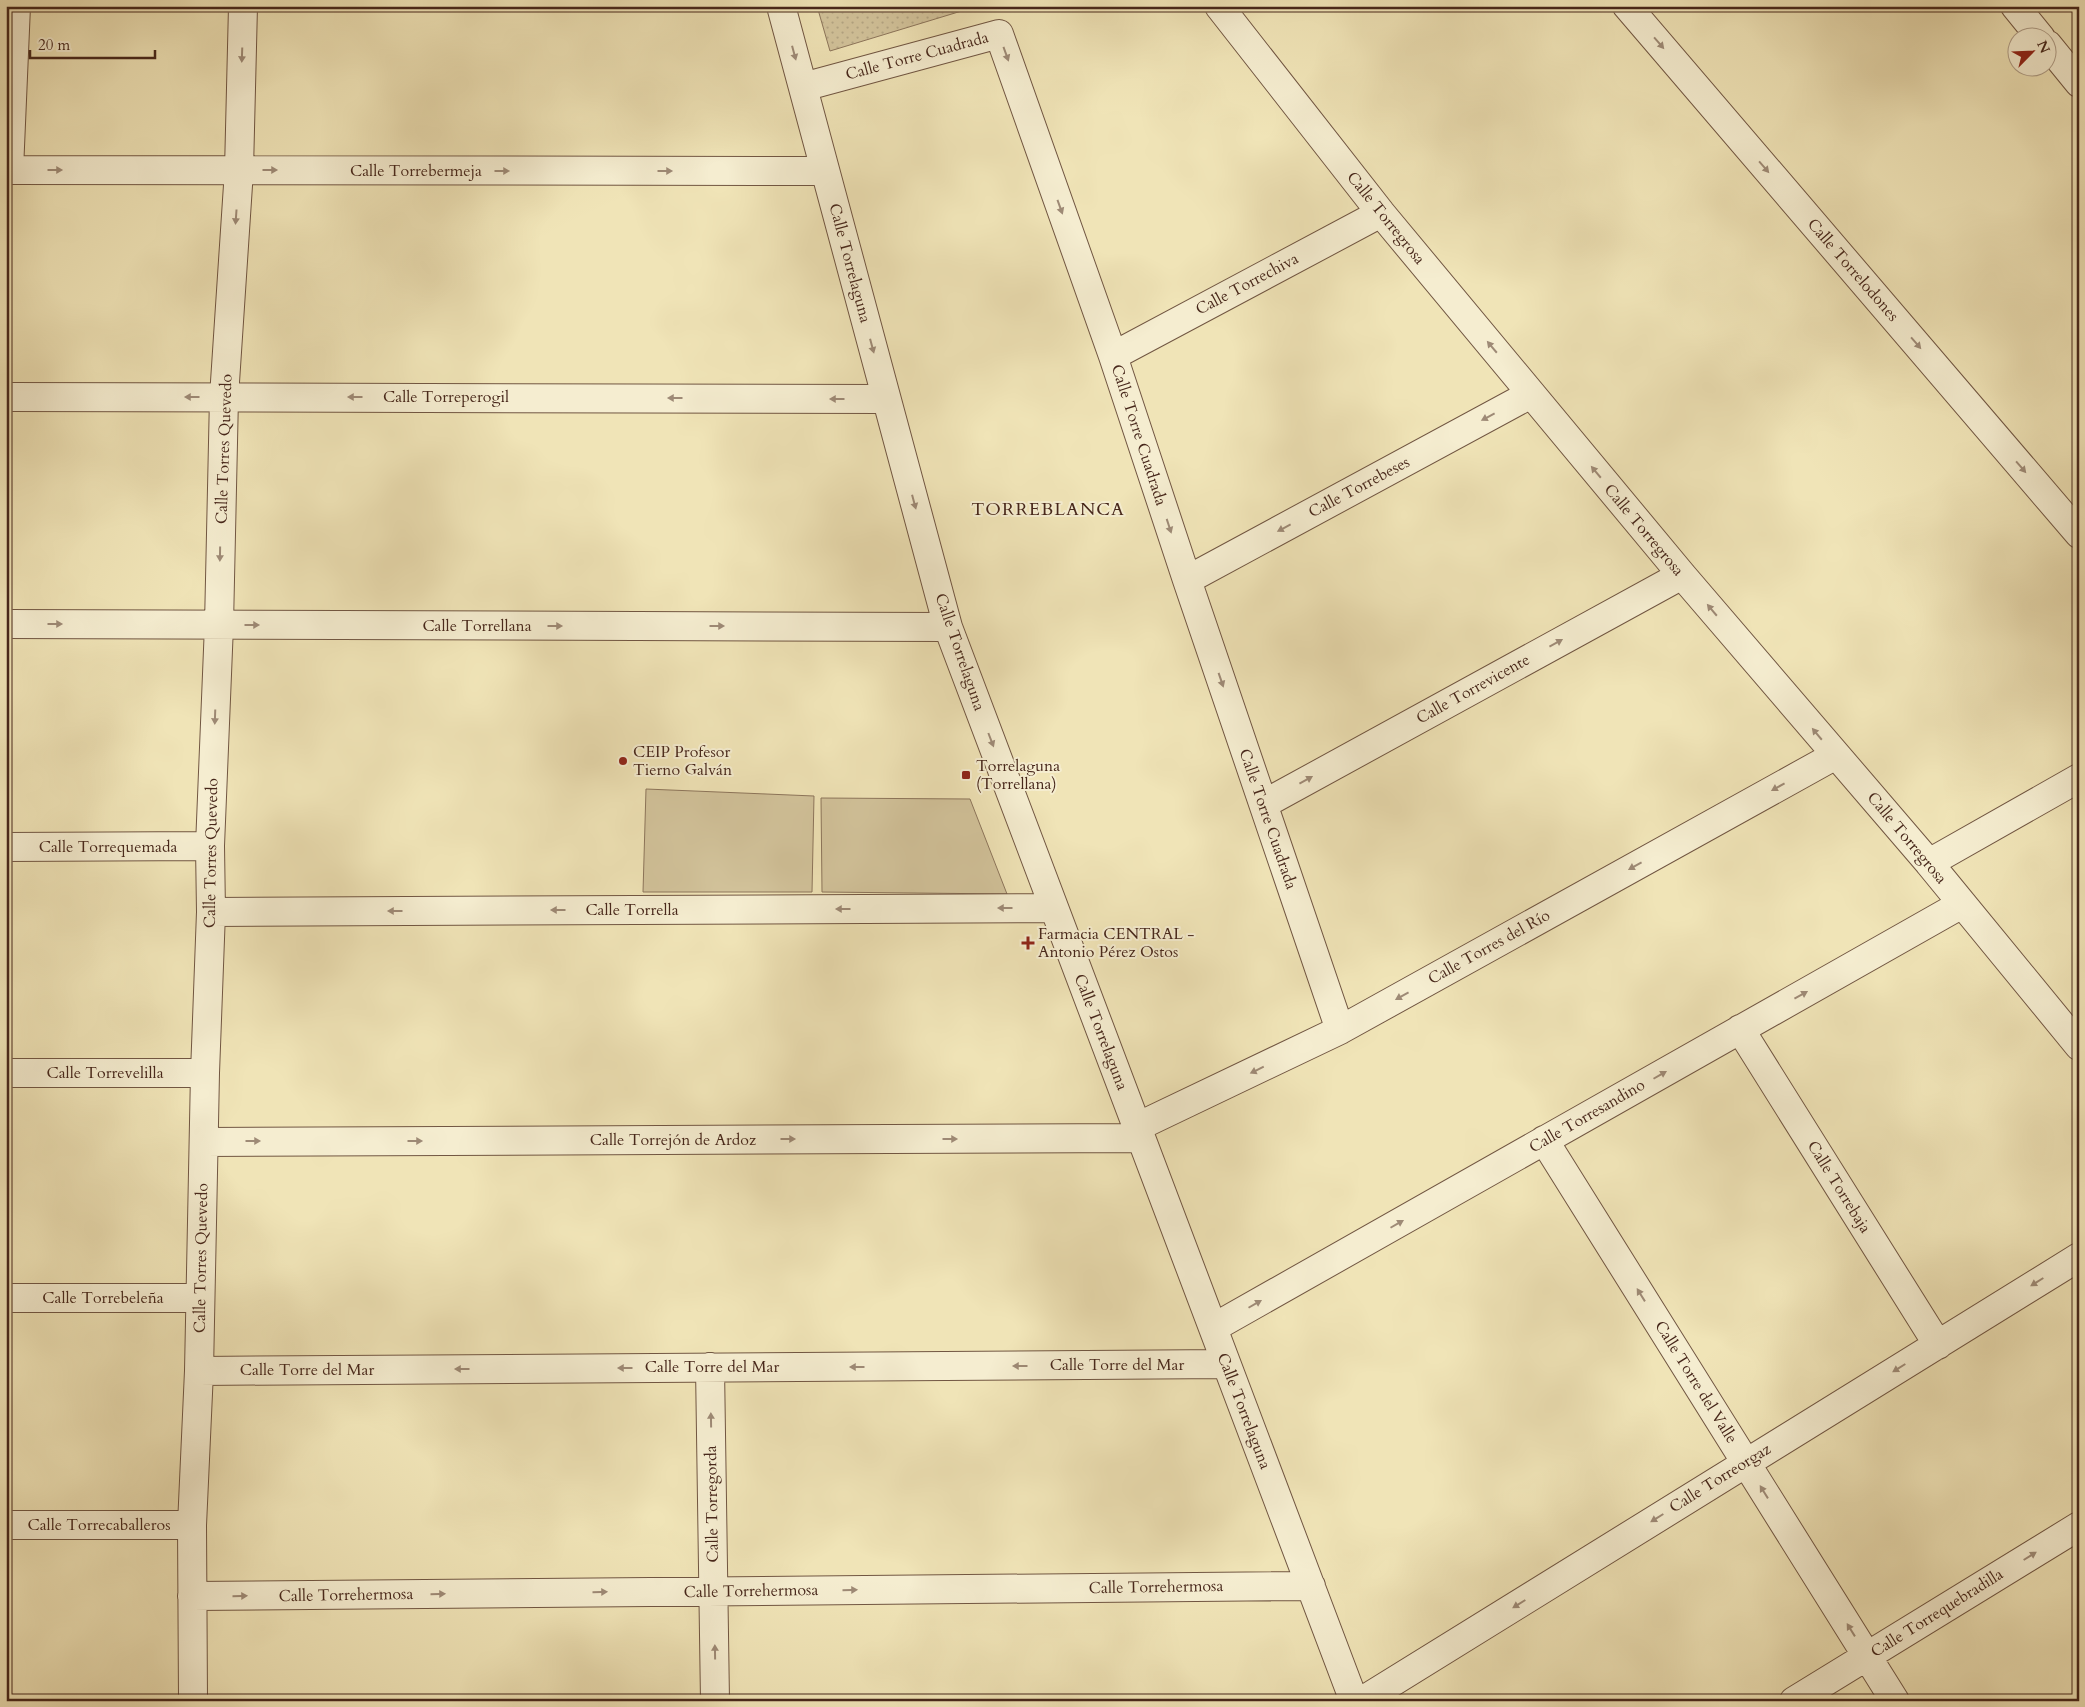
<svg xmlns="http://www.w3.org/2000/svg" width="2085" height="1707" font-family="Cardo,serif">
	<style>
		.green { fill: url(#green-dots); stroke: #8d765c }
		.pitch { fill: #d3c49c; stroke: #8d765c }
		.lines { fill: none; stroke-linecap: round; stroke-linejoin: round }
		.minor-casing { stroke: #715642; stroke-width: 30 }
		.minor { stroke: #f5edd0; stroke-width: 28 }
		.oneway { fill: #9e8a76 }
		.poi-dot { fill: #8f2418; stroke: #f5edd0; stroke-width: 2 }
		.labels { text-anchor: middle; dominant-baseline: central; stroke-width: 4; stroke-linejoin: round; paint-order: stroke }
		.street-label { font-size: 16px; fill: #47271b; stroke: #f5edd0 }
		.poi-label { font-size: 16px; fill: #47271b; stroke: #f5edd0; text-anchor: start }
		.neighbourhood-label { font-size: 18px; letter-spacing: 1px; fill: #47271b; stroke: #f5edd0 }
	</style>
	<defs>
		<pattern id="green-dots" width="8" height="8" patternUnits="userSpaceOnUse" patternTransform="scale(1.25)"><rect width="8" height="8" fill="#d3c49c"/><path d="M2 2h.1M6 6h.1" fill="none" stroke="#b6a886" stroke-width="1.8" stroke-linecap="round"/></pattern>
	</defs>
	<rect width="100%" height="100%" fill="#f0e4b7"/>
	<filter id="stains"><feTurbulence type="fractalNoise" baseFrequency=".004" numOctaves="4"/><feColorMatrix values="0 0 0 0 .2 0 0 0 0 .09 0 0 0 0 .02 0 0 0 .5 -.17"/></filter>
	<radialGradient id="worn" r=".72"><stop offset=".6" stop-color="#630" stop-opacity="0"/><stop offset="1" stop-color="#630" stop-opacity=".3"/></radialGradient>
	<path class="green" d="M817,6H978L830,51Z"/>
	<path class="pitch" d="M646,789L814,796L812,892H643Z
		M821,798L970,799L1007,894L822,892Z"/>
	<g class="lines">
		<defs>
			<path id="minor" d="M781,6L948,627L1354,1701
				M1219,6L1381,213L1682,575L1929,863L2079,1046
				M1627,6L2079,534
				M2015,6L2041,38
				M2048,45L2079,83
				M803,87L999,34L1113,356L1187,580L1340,1030
				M6,170L825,171
				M9,170L16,6
				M1113,356L1381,213
				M6,397L886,399
				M1187,580L1531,394
				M6,624L948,627
				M1264,804L1682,575
				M6,847L210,846
				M1929,863L2079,778
				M211,912L1054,908
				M1740,1029L1938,1345
				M6,1073H205
				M1137,1127L1340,1030L1836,755
				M1544,1140L1895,1701
				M204,1142L1141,1138
				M6,1298H199
				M1213,1328L1962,904
				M710,1367L715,1701
				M199,1371L1226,1364
				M6,1525H192
				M192,1596L1311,1586
				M193,1701L192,1525L199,1371L205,1073L211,912L210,846L219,625L224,397L239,170L243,6
				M1362,1701L2079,1257
				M1794,1701L2079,1526"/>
		</defs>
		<use href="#minor" class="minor-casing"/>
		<use href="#minor" class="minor"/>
	</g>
	<defs><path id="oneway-solid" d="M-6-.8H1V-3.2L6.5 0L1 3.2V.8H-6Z" transform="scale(1.25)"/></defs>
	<g class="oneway">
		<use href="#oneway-solid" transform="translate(1659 43) rotate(49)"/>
		<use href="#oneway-solid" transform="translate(794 53) rotate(75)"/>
		<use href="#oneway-solid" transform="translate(1006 54) rotate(70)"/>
		<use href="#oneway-solid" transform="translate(242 55) rotate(92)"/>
		<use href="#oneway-solid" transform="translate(1764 167) rotate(49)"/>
		<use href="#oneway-solid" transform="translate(55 170)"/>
		<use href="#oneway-solid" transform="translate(270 170)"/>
		<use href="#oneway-solid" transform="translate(502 171)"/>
		<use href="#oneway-solid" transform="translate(665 171)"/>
		<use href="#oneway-solid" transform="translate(1060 207) rotate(70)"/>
		<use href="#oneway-solid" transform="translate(236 217) rotate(94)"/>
		<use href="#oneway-solid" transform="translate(1916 343) rotate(49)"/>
		<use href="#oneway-solid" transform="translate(872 346) rotate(75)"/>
		<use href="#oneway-solid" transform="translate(1492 347) rotate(-130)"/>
		<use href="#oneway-solid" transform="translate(192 397) rotate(180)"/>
		<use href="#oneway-solid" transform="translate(355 397) rotate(-180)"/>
		<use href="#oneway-solid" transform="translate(675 398) rotate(-180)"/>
		<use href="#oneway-solid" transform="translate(837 399) rotate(-180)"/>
		<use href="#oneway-solid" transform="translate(1488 417) rotate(152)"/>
		<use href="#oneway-solid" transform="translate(2021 467) rotate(49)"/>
		<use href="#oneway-solid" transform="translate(1596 472) rotate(-130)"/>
		<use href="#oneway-solid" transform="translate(914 502) rotate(75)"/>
		<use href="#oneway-solid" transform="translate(1169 526) rotate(72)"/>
		<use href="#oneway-solid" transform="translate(1284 528) rotate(152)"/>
		<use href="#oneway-solid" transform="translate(220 554) rotate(91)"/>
		<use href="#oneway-solid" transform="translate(1712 610) rotate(-130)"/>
		<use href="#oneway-solid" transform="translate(55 624)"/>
		<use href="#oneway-solid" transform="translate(252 625)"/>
		<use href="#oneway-solid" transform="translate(555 626)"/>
		<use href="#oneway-solid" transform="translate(717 626)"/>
		<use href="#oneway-solid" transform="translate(1556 643) rotate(-29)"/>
		<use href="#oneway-solid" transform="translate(1221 680) rotate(71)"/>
		<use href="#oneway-solid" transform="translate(215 717) rotate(92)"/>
		<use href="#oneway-solid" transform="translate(1817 734) rotate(-130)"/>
		<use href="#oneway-solid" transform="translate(991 740) rotate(69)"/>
		<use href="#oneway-solid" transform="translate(1306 780) rotate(-29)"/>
		<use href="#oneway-solid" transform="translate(1778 787) rotate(151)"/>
		<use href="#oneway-solid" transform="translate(1635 866) rotate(151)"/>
		<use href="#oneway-solid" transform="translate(1005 908) rotate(180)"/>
		<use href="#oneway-solid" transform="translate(843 909) rotate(180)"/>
		<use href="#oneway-solid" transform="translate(558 910) rotate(180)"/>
		<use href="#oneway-solid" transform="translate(395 911) rotate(180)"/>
		<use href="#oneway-solid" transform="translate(1801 995) rotate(-29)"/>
		<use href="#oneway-solid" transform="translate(1402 996) rotate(151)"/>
		<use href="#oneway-solid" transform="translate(1257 1070) rotate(154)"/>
		<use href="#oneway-solid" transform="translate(1660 1075) rotate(-30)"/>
		<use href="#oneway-solid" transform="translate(788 1139)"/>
		<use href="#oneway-solid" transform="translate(950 1139)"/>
		<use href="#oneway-solid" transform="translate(253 1141)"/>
		<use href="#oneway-solid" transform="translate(415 1141)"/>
		<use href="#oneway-solid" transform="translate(1397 1224) rotate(-30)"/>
		<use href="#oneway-solid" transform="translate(2037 1282) rotate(148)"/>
		<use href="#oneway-solid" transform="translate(1641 1295) rotate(-122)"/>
		<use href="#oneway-solid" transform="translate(1255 1304) rotate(-30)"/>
		<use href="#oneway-solid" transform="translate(1020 1366) rotate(180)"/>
		<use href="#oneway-solid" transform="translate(857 1367) rotate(180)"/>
		<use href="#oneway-solid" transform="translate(625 1368) rotate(180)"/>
		<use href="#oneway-solid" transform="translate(1899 1368) rotate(148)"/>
		<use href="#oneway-solid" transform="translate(462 1369) rotate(180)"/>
		<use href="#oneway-solid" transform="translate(711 1420) rotate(-91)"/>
		<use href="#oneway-solid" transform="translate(1764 1492) rotate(-122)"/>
		<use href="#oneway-solid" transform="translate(1657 1518) rotate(148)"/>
		<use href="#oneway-solid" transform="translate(2030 1556) rotate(-32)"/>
		<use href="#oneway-solid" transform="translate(850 1590) rotate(-1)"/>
		<use href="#oneway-solid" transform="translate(600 1592) rotate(-1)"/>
		<use href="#oneway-solid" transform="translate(438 1594) rotate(-1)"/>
		<use href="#oneway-solid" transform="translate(240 1596) rotate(-1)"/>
		<use href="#oneway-solid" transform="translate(1519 1604) rotate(148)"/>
		<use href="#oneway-solid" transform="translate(1851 1630) rotate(-122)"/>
		<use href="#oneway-solid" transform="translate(715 1652) rotate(-91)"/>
	</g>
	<g class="poi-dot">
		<circle cx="623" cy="761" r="5"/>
		<rect x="961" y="770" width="10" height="10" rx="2.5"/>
		<path d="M1025.5 935.5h5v5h5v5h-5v5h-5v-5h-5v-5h5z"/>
	</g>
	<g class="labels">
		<g class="street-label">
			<text transform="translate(917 56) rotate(-15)">Calle Torre Cuadrada</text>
			<text x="416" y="171">Calle Torrebermeja</text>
			<text transform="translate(1386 218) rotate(51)">Calle Torregrosa</text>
			<text transform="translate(850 263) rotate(75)">Calle Torrelaguna</text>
			<text transform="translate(1853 270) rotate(49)">Calle Torrelodones</text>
			<text transform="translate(1247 284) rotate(-28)">Calle Torrechiva</text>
			<text x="446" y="397">Calle Torreperogil</text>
			<text transform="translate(1139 435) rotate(72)">Calle Torre Cuadrada</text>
			<text transform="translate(224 449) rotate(-88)">Calle Torres Quevedo</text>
			<text transform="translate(1359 487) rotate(-28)">Calle Torrebeses</text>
			<text transform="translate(1644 530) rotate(50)">Calle Torregrosa</text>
			<text x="477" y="626">Calle Torrellana</text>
			<text transform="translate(960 652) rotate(71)">Calle Torrelaguna</text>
			<text transform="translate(1473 689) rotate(-29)">Calle Torrevicente</text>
			<text transform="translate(1268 819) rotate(71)">Calle Torre Cuadrada</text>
			<text transform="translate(1907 838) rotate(50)">Calle Torregrosa</text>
			<text x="108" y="847">Calle Torrequemada</text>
			<text transform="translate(211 853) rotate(-89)">Calle Torres Quevedo</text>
			<text x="632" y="910">Calle Torrella</text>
			<text transform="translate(1489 947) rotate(-29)">Calle Torres del Río</text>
			<text transform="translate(1101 1032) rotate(69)">Calle Torrelaguna</text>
			<text x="105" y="1073">Calle Torrevelilla</text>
			<text transform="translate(1587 1116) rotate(-30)">Calle Torresandino</text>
			<text x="673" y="1140">Calle Torrejón de Ardoz</text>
			<text transform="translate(1839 1187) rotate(58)">Calle Torrebaja</text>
			<text transform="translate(201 1258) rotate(-89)">Calle Torres Quevedo</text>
			<text x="103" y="1298">Calle Torrebeleña</text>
			<text x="1117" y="1365">Calle Torre del Mar</text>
			<text x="712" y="1367">Calle Torre del Mar</text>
			<text x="307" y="1370">Calle Torre del Mar</text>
			<text transform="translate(1696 1382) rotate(58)">Calle Torre del Valle</text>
			<text transform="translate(1244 1411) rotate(69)">Calle Torrelaguna</text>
			<text transform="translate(1720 1478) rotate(-32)">Calle Torreorgaz</text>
			<text transform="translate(712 1504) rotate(-91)">Calle Torregorda</text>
			<text x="99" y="1525">Calle Torrecaballeros</text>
			<text transform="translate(1156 1587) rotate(-1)">Calle Torrehermosa</text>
			<text transform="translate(751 1591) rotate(-1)">Calle Torrehermosa</text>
			<text transform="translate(346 1595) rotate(-1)">Calle Torrehermosa</text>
			<text transform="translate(1937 1613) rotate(-32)">Calle Torrequebradilla</text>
		</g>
		<g class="poi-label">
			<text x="633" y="752">CEIP Profesor<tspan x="633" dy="18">Tierno Galván</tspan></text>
			<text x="976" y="766">Torrelaguna<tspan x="976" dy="18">(Torrellana)</tspan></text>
			<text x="1038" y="934">Farmacia CENTRAL -<tspan x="1038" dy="18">Antonio Pérez Ostos</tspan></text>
		</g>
		<g class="neighbourhood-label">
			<text x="1048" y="509">TORREBLANCA</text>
		</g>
	</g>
	<rect width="2085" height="1707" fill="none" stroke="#f0e4b7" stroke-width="25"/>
	<rect x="8" y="8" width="2070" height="1692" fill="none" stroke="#47271b" stroke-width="2.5"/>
	<rect x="12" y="12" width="2060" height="1682" fill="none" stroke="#47271b"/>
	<g transform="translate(2032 52) rotate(66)"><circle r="24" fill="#f5edd0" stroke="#af9e88"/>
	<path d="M0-4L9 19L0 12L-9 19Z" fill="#8f2418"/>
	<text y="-8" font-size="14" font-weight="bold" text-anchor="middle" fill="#47271b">N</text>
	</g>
	<path d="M30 50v8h125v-8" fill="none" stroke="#47271b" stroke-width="2.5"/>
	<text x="38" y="50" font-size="15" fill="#47271b" stroke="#f5edd0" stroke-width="4" paint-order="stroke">20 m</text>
	<rect width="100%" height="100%" filter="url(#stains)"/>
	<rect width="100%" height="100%" fill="url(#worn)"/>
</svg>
